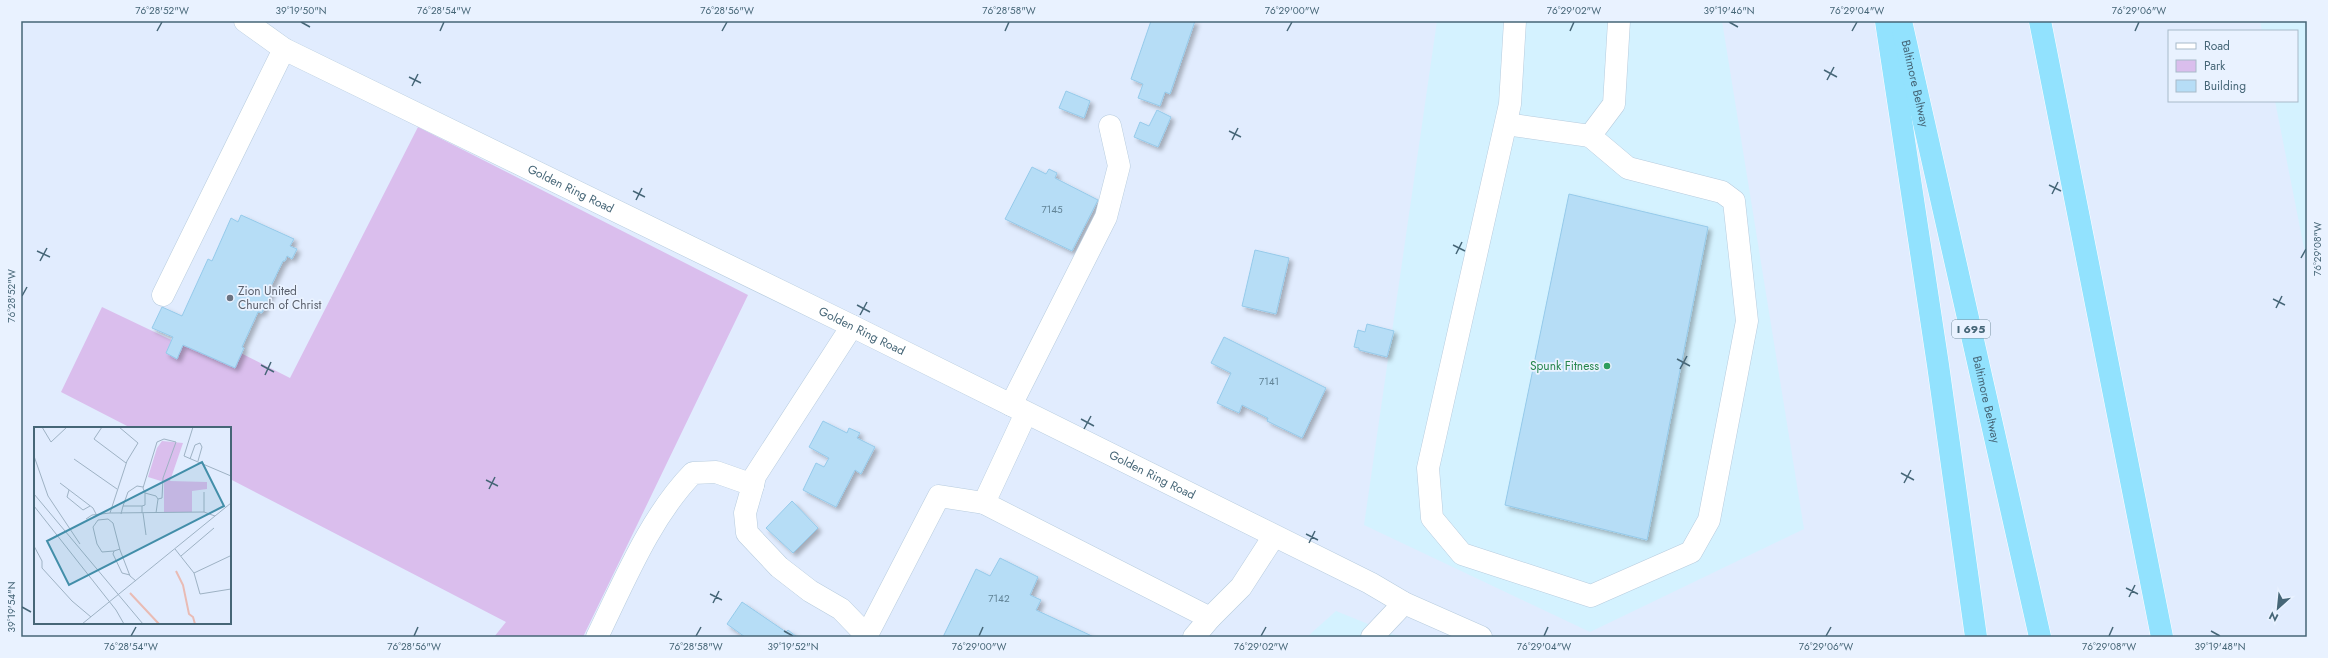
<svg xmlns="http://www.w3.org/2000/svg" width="2328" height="658" font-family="Jost,sans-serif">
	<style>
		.commercial { fill: #d4f2ff }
		.green { fill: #dabeed }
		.building { fill: #b6ddf6; stroke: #95caea; filter: url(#shadow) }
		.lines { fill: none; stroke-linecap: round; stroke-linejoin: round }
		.minor-casing { stroke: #b7ccde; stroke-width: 23 }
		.highway-casing { stroke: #fff; stroke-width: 23 }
		.minor { stroke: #fff; stroke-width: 22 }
		.highway { stroke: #92e2fe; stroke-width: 22 }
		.ticks { fill: none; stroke: #466677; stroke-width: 1.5 }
		.worship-dot { fill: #6b7280; stroke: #e9f2ff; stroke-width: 1.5 }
		.leisure-dot { fill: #2e9e5b; stroke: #e9f2ff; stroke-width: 1.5 }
		.labels { text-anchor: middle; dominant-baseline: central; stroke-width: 3.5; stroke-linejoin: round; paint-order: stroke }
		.number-label { font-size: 10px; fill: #628497 }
		.shield { fill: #e9f2ff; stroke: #7790a0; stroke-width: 1 }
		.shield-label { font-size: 11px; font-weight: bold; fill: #466677 }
		.street-label { font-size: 12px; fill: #466677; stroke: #e9f2ff }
		.worship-label { font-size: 12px; fill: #5b616d; stroke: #e9f2ff; text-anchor: start }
		.leisure-label { font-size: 12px; fill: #27864d; stroke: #e9f2ff; text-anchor: end }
		.inset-river { fill: none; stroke: #e9bbb4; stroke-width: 2 }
		.inset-road { fill: none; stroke: #9eb2c4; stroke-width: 1 }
		.view { fill: #428ea9; fill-opacity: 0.15; stroke: #428ea9; stroke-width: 2 }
		.inset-edge { fill: none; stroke: #466677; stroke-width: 2 }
		.neatline { fill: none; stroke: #466677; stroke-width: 1.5 }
		.ticks-label { font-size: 10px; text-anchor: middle; fill: #466677 }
	</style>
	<defs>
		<filter id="shadow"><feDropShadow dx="3.5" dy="3.5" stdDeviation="2" flood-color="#0004"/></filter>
	</defs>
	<rect width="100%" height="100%" fill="#e1ecfe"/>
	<path class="commercial" d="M1437,21H1722L1804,529L1590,632L1364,525Z
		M2260,21H2307V263L2275,101H2297V31H2262Z
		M1336,611L1400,637H1307Z"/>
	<path class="green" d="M418,127L748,295L583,637H494L506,622L230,479V428H131L61,392L102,307L186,347L195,330L290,378Z"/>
	<path class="building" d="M1151,21H1195L1170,94L1165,92L1160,106L1138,98L1143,84L1131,79Z
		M1066,91L1090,101L1084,118L1059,108Z
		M1157,110L1171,117L1158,147L1134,137L1140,122L1149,126Z
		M1032,167L1046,174L1049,169L1057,173L1055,178L1098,200L1072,251L1005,219Z
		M1569,194L1708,227L1647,540L1505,505Z
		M241,215L294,239L290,246L297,249L292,259L287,256L285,261H283L270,288L273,289L262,313L258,312L242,347L244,348L235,368L183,345L177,359L166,353L173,337L152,328L162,307L182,316L208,259L212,261L231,218L238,222Z
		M1255,250L1289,258L1276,314L1242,306Z
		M1367,324L1394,331L1387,357L1359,350V348L1354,347L1358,330L1365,332Z
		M1224,337L1326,388L1302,438L1267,421L1268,418L1242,405L1239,413L1217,403L1231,373L1211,363Z
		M823,421L847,433L849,428L860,433L857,438L875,447L861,474L855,470L836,507L803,490L816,463L824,467L829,458L809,447Z
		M792,501L818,528L793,553L766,528Z
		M1000,558L1038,577L1030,595L1041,600L1036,610L1094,637H943L976,569L990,576Z
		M742,602L786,632L788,630L797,637H745L727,624Z"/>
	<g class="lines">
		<defs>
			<g id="minor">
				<path id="s1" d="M245,21L284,49L852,326L1370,583L1404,603L1481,637"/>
				<path d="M1515,21L1510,104L1428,468L1432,518L1462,554L1591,596L1691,552L1709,520L1747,321L1734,201L1722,192L1628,168L1590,136"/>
				<path d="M1506,124L1590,136L1614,104L1619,21"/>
				<path d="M163,295L284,49"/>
				<path d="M1011,405L1106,217L1119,166L1110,126"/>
				<path d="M1026,413L984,503L1210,618L1241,587L1274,536"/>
				<path d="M753,485L755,476L852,326"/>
				<path d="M867,635L939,496L984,503"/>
				<path d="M597,637C624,582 650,517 693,473L716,472L753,485L745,513L747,533L779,567L810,591L841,609L868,637"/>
				<path d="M1194,637L1210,618"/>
				<path d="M1372,637L1404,603"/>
			</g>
			<g id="highway">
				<path d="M1886,21L1938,365L1976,637"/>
				<path id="s2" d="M1901,21L2040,637"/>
				<path d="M2040,21L2162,637"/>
			</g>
		</defs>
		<use href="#minor" class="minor-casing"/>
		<use href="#highway" class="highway-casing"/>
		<use href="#minor" class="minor"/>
		<use href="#highway" class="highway"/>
	</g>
	<path class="ticks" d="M301,22L310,27M1729,22L1738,27M157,31L162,22M440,31L444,22M722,31L727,22M1005,31L1009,22M1287,31L1292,22M1570,31L1574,22M1852,31L1857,22M2135,31L2139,22M1824,70L1837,77M409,77L421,83M1827,80L1834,67M412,86L418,74M1229,131L1241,137M1232,140L1238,128M2049,185L2061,191M633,191L645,197M2052,194L2058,182M636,200L642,188M1453,245L1465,251M37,251L50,257M1456,254L1462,242M2301,258L2306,249M40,261L47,248M22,296L27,287M2273,299L2285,305M857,305L870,312M2276,308L2282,296M860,315L867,302M1677,359L1690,366M261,365L274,372M1680,369L1687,356M265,375L271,362M1081,419L1094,426M1084,429L1091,416M1901,473L1914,480M486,480L498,486M1904,483L1911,470M489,489L495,477M1306,534L1318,540M1309,543L1315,531M2126,588L2138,594M710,594L722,600M2129,597L2135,585M713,603L719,591M22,607L31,612M784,631L793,636M2211,631L2220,636M131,636L136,627M414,636L418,627M696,636L701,627M979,636L983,627M1261,636L1266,627M1544,636L1548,627M1826,636L1831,627M2109,636L2113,627"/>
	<circle class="worship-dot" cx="230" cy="298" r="4"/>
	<circle class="leisure-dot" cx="1607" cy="366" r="4"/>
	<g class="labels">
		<g class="number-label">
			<text x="1052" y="209">7145</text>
			<text x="1269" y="381">7141</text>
			<text x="999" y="598">7142</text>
		</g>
		<rect class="shield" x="1952" y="320" width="38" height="18" rx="3"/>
		<g class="shield-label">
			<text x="1971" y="329">I 695</text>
		</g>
		<g class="street-label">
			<text stroke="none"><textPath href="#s2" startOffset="64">Baltimore Beltway</textPath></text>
			<text stroke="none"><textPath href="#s1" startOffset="367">Golden Ring Road</textPath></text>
			<text stroke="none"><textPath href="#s1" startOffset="691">Golden Ring Road</textPath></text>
			<text stroke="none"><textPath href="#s2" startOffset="388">Baltimore Beltway</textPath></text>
			<text stroke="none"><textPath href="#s1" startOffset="1015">Golden Ring Road</textPath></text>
		</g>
		<g class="worship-label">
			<text x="238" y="291">Zion United<tspan x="238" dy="14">Church of Christ</tspan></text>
		</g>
		<g class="leisure-label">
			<text x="1599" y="366">Spunk Fitness</text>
		</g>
	</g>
	<g transform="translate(34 427)">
		<rect width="197" height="197" fill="#e1ecfe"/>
		<path d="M128,14L149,16L136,54L173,55V62L158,64V85H130V55L114,50L123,21Z" fill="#dabeed"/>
		<path class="inset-river" d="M142,144L149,158L155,187L159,190L161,197M96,166L125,197"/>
		<path class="inset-road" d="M8,0L17,15L33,0M68,0L60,12L92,36M159,0L150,29L197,49M130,12L142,15L129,51L128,71L124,72L122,69L111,66L109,61L123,15ZM0,29L14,69L46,117M40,32L83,62M156,32L161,18L166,16L168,20L164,34M26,56L59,81L62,87M35,63L33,70L49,83L56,79M170,65V85M0,67L109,197M0,79L82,183L90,197M89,79L94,65L103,59L109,60M108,79L111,78V66M76,86L93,34L104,16L85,0M109,86L112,108M122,86L124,72M87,87L89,79H108V86M52,92L58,88L76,86L170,85L181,89M0,119L8,134V141L38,174L57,190M86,122L80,124L79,127L88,146L96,148M141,122L160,146L166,167L197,162M80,124L68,125L63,117L59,100L64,93L74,92L79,96L86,123L96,149L102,154M147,129L180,101M160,146L196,129M48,197L197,76"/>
		<path class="view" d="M168,35L190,79L35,158L13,114Z"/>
		<rect width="197" height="197" class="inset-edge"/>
	</g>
	<rect width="2328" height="658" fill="none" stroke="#e9f2ff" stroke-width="44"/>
	<rect x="2168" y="30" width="130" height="72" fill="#e9f2ff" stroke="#a8bac9"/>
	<rect x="2176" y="43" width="20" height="6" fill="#ffffff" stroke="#a8bac9"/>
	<text x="2204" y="50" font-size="12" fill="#466677">Road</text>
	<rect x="2176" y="60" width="20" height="12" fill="#dabeed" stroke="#a8bac9"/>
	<text x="2204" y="70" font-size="12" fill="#466677">Park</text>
	<rect x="2176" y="80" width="20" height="12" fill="#b6ddf6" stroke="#a8bac9"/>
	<text x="2204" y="90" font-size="12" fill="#466677">Building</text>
	<g transform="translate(2278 608) rotate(207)" stroke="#e9f2ff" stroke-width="3" paint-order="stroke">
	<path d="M0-3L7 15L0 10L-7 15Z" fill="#466677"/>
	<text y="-6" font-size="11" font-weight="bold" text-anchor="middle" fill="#466677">N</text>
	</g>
	<rect x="22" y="22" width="2284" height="614" class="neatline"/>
	<g class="ticks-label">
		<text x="162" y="14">76°28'52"W</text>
		<text x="301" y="14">39°19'50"N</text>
		<text x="444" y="14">76°28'54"W</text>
		<text x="727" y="14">76°28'56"W</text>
		<text x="1009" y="14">76°28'58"W</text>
		<text x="1292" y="14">76°29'00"W</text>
		<text x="1574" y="14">76°29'02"W</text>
		<text x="1729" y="14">39°19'46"N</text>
		<text x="1857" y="14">76°29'04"W</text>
		<text x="2139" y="14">76°29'06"W</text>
		<text transform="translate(2317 249) rotate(-90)" y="4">76°29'08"W</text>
		<text transform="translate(11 296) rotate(-90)" y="4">76°28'52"W</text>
		<text transform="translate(11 607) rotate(-90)" y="4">39°19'54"N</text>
		<text x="131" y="650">76°28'54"W</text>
		<text x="414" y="650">76°28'56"W</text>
		<text x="696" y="650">76°28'58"W</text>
		<text x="793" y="650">39°19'52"N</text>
		<text x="979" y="650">76°29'00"W</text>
		<text x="1261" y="650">76°29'02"W</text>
		<text x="1544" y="650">76°29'04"W</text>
		<text x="1826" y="650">76°29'06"W</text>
		<text x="2109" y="650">76°29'08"W</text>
		<text x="2220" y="650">39°19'48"N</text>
	</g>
</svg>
